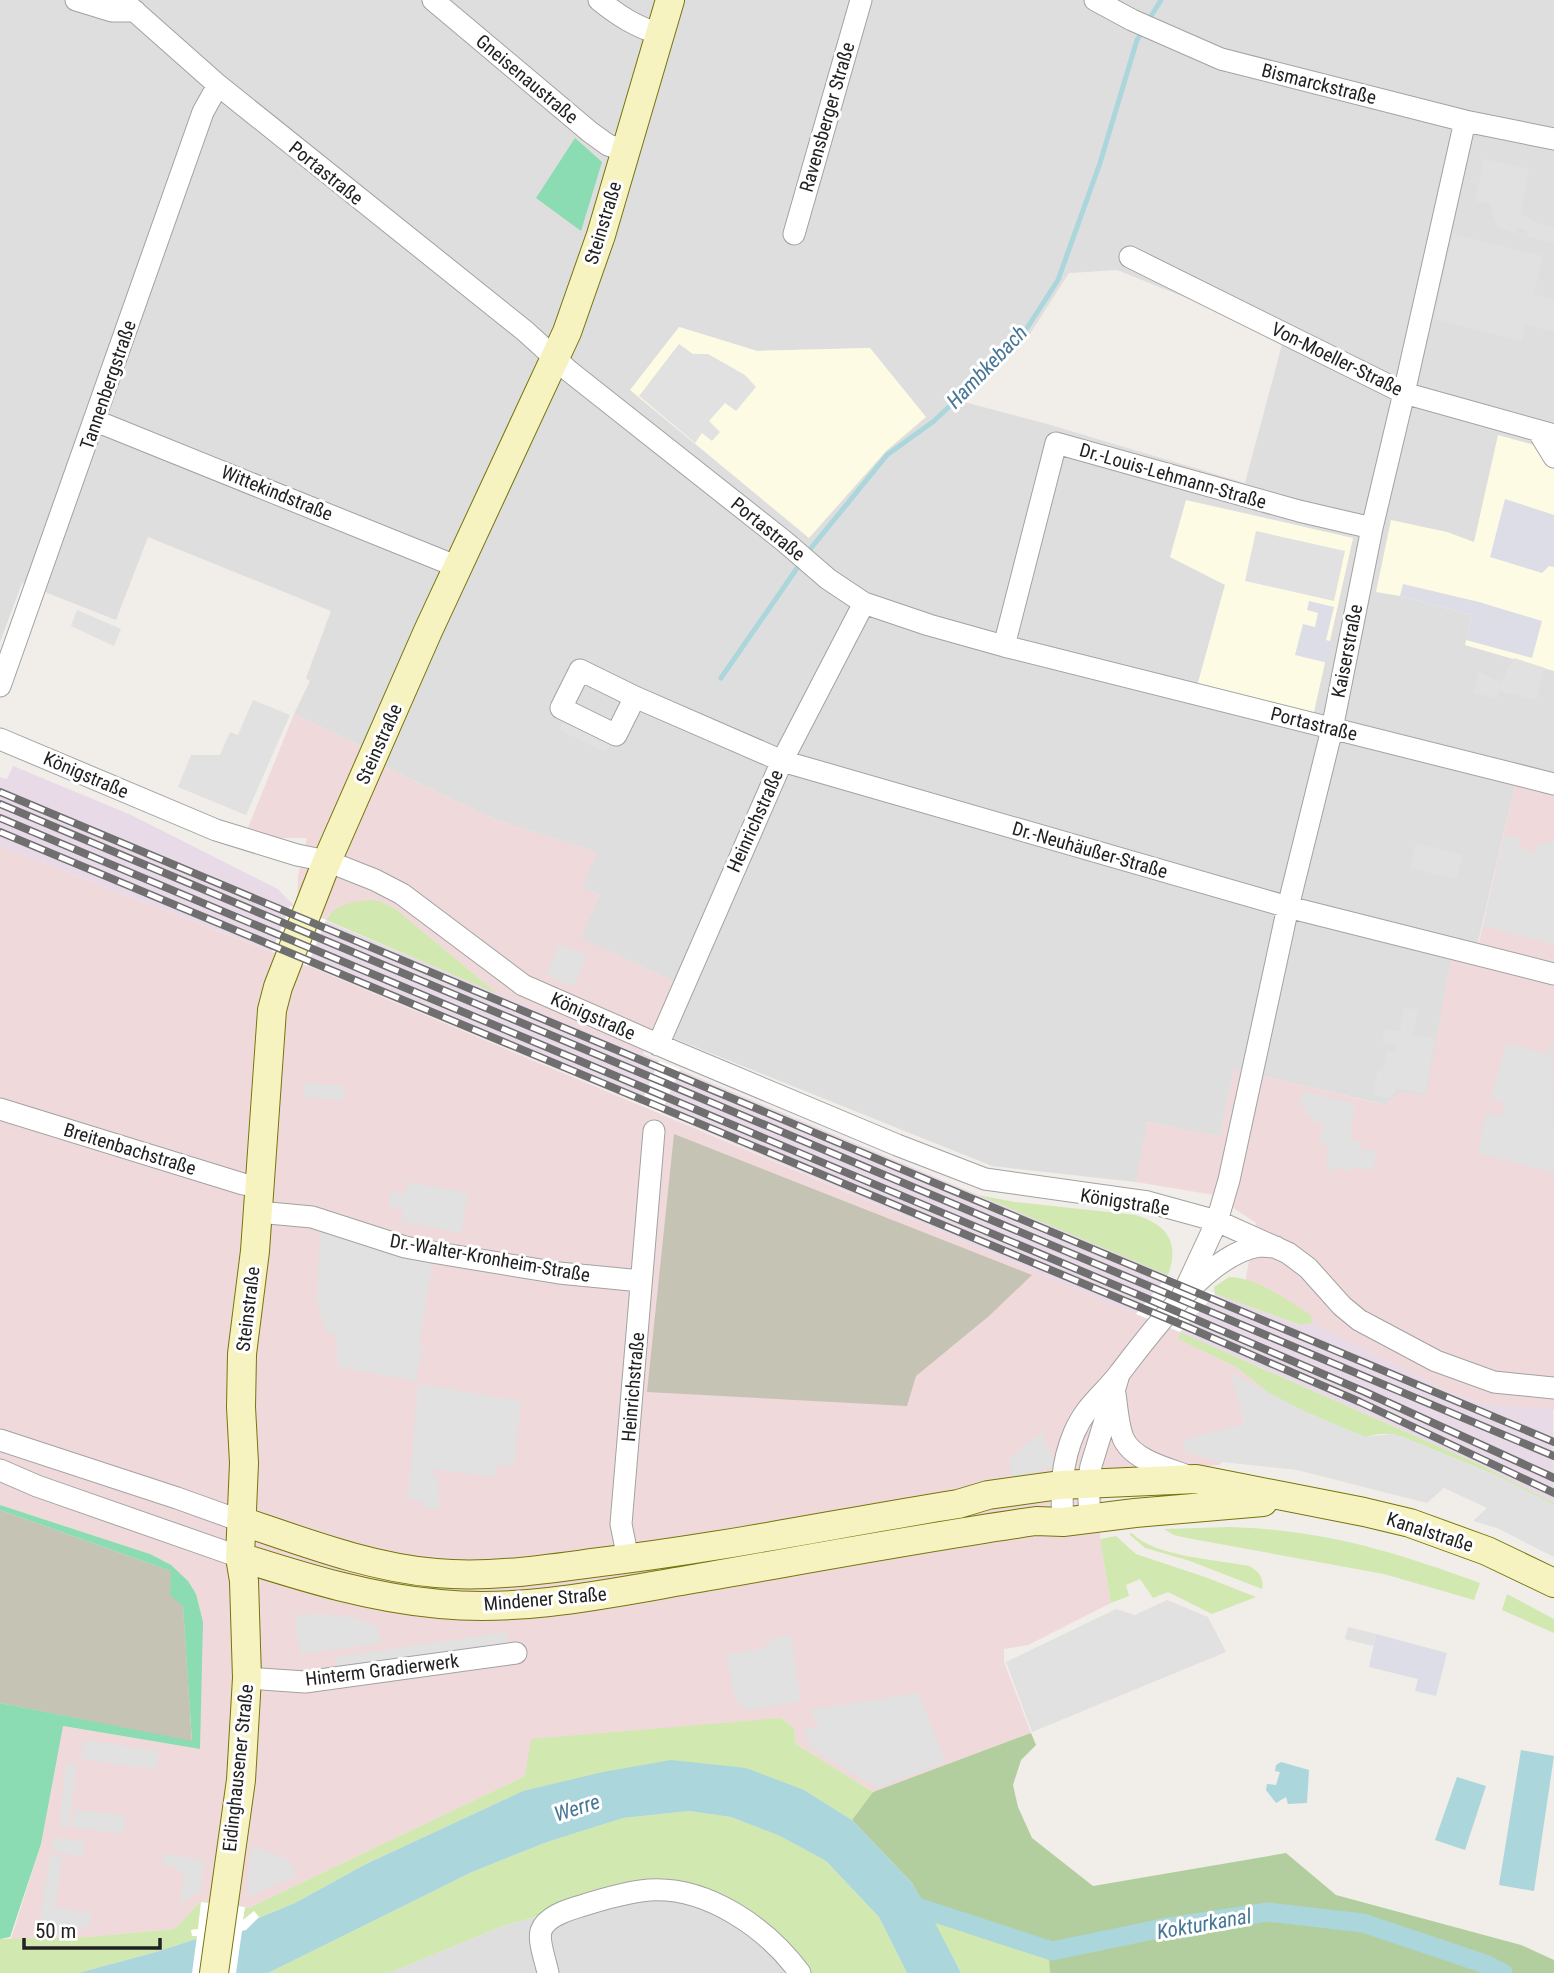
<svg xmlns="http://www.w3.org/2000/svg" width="1554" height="1973" font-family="'Roboto Condensed',sans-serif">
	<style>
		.residential { fill: #dfdede; fill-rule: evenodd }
		.commercial { fill: #f0d9da }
		.industrial { fill: #e9dae8 }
		.education { fill: #fefbe4 }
		.construction { fill: #c5c3b4 }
		.grass { fill: #d2e8b1 }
		.forest { fill: #b2ce9f }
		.pitch { fill: #8bdbb3 }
		.parking { fill: #e1e1e1 }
		.plaza { fill: #dcdde7 }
		.water { fill: #abd6dc }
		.pier { fill: #fff }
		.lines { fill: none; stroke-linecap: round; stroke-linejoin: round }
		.stream { stroke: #abd6dc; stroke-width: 5 }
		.canal { stroke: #abd6dc; stroke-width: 19 }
		.street-casing { stroke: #a2a2a2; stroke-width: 23 }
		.secondary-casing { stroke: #75750b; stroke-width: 30 }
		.street { stroke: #fff; stroke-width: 21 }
		.secondary { stroke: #f7f3c0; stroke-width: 28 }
		.rail-casing { stroke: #6f6f6f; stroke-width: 8 }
		.rail { stroke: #fff; stroke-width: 5; stroke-dasharray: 16; stroke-linecap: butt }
		.labels { text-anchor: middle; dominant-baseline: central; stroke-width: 6; stroke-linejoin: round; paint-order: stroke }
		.street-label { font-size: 19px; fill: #212121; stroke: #fff }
		.water-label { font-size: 21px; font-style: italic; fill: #477796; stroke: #fff }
	</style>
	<rect width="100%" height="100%" fill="#f1ede8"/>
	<path class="residential" d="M0,0H1554V781L1518,773L1477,946L1440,1024L1426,1096L1386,1105L1234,1069L1220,1137L1148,1122L1136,1182L992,1166L653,1030L673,981L580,938L600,895L582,887L596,852L494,819L362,756L365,748L294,714L310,681L306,678L331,611L148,537L116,620L22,583L0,642ZM1117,270L1284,337L1245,483L1047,424L960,401L1024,343L1069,273ZM680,327L757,351L870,348L925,417L886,451L808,538ZM1353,538L1312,720L1196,690L1225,585Z
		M682,1886L806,1973H389L505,1925L550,1913Z"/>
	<path class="commercial" d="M294,714L365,748L362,756L494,819L597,852L583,887L600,895L581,938L673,981L643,1054L498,994L397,910L382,902L329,914L326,920L297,909L298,876L307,838H278L247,830Z
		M1518,772L1554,781V1410L1501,1406L1477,1402L1451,1393L1312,1323L1243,1294L1256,1223L1214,1195L1136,1182L1147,1122L1220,1136L1234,1069L1385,1105L1400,1091L1426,1096L1454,941L1478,946Z
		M0,846L308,966L1180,1332L1179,1339L1236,1367L1273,1396L1232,1374L1244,1424L1186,1452L1222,1462L1219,1465L1103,1476L1100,1539L1111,1603L1028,1645L1004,1649V1662L1031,1733L873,1792L796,1744L794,1728L781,1718L729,1724L525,1776L249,1908L201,1901L176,1929L87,1937L11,1939L41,1844L62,1726L200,1749L150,1554L0,1505Z"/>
	<path class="industrial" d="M13,766L129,814L278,889L297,909L978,1195L1215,1294L1299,1325L1312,1323L1451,1393L1477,1402L1501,1406L1553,1409L1554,1503L1483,1466L1260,1367L641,1104L309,966L0,846V777L7,779Z"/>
	<path class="education" d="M679,327L757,351L870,348L926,417L886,451L809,538L630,390Z
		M1498,435L1538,446L1554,469V671L1465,645L1472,615L1400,596L1376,592L1391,520L1447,532L1474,542Z
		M1186,500L1353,538L1312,720L1196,690L1225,585L1170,557Z"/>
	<path class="construction" d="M674,1134L1032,1275L989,1316L916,1376L907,1406L647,1392Z
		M0,1510L171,1571L183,1606L192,1742L0,1703Z"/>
	<path class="grass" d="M372,900L382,902L397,910L498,994L326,920C335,904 354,901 372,900Z
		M978,1195L1015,1202L1136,1215C1167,1225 1180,1242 1168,1275Z
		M1229,1277C1259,1278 1286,1300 1311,1315L1312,1323L1300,1325L1215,1294L1214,1287Z
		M1180,1332L1483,1466L1554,1503V1505L1498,1476L1403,1437L1392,1434H1379L1365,1437L1310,1414L1273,1396L1236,1367L1178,1339Z
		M1230,1527C1324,1530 1393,1551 1480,1583L1474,1600L1384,1574L1187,1538L1174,1535L1164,1529Z
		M1132,1533C1152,1556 1218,1560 1249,1566C1259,1571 1264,1578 1262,1589L1190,1561L1145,1548L1129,1534Z
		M1116,1536L1136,1554L1205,1577L1256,1597L1212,1614L1168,1592L1153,1598L1140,1579L1126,1585L1129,1596L1111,1603L1100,1539Z
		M1507,1594L1554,1619V1633L1502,1610Z
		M781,1718L794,1728L796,1744L873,1792L852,1820L804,1790L523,1791L366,1864L295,1903L249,1922L156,1952L78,1973H0V1939L87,1937L175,1929L201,1901L249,1908L525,1776L531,1739Z
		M689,1811L731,1817L780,1836L826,1861L879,1917L907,1973H806L682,1886L550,1913L505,1925L389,1973H268L472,1872L547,1842L623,1818Z
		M927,1909L1049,1946L1050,1973H961Z"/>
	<path class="forest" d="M1031,1733L1036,1745L1021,1760L1013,1785L1018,1807L1032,1838L1093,1886L1286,1853L1336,1895L1521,1945L1554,1960V1973H1050L1048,1946L927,1909L912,1883L852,1820L873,1792Z"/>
	<path class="pitch" d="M575,138L602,162L581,231L536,198Z
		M0,1505L150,1554L171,1565L188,1581L196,1594L203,1622L200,1749L63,1726L41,1844L10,1937L0,1939V1703L192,1741L183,1606L170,1595L171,1571L0,1510Z"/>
	<path class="parking" d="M1484,159L1529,169L1520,214L1540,224L1554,227V243L1529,237L1526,230L1516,227L1518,234L1498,228L1489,203L1475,201Z
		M1453,234L1543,256L1534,294L1554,299V332L1526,325L1522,341L1434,319Z
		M679,344L693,354H708L745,375L756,387L736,411L725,403L709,421L720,432L712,441L702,433L695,443L639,396Z
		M1256,531L1345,551L1334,601L1245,581Z
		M77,610L121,629L114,646L71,626Z
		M1514,658L1545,668L1536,700L1499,691L1497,698L1473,693L1479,672L1501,682Z
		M253,700L290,715L246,815L178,787L191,755H220L230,732L238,735Z
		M566,717L612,740L606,752L559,730Z
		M1505,835L1520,839L1518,848L1535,852L1538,843L1546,845L1548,842H1553L1554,837V944L1483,926Z
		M1416,843L1463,855L1456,880L1410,868Z
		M559,944L587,955L574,987L546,975Z
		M1404,1008L1418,1009L1413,1034L1435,1039L1425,1094L1398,1089L1390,1098L1373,1095L1378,1069L1383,1070L1387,1051L1395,1053L1396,1046L1382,1042L1385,1029L1400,1031Z
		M1553,1039L1554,1173L1478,1153L1485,1116L1488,1113L1501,1117L1505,1103L1491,1099L1506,1043L1548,1054Z
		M305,1083L344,1086L343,1101L304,1097Z
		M1302,1091L1355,1104L1350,1140L1361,1142L1360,1149L1376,1151L1373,1170L1354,1167L1353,1171L1336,1168L1330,1173L1326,1160L1328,1146L1320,1144L1323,1124L1312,1122L1313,1117L1305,1115L1306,1106L1299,1105Z
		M407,1182L468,1193L461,1233L401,1222L403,1209L388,1206L391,1192L405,1194Z
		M320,1230L433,1260L419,1344L423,1346L416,1381L338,1367L336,1334L326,1333L317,1301Z
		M1231,1373L1310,1414L1365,1437L1392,1434L1403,1437L1498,1476L1554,1505V1557L1497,1528L1473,1521L1487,1508L1444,1488L1427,1503L1297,1470L1222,1462L1186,1452L1183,1440L1244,1424Z
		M418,1384L521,1401L514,1466L498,1464L496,1477L431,1469L434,1475L438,1478L439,1510L423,1508V1502L408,1498Z
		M1042,1432L1056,1466L1012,1478L1009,1459Z
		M1167,1600L1208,1617L1226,1652L1032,1732L1006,1662L1116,1609L1135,1615Z
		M326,1614L356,1618L378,1626L381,1643L300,1654L294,1615Z
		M1348,1627L1376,1634L1373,1646L1345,1639Z
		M506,1632L509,1646L338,1672L336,1657Z
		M791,1635L801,1701L749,1710L740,1706L735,1698L726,1655L766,1648V1644L779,1637Z
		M918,1693L946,1762L877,1788L810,1748L804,1729L819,1728L810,1710Z
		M83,1740L159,1751L156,1770L81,1759Z
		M66,1763L77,1764L69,1828L59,1827Z
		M75,1809L126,1816L123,1834L72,1827Z
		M54,1837L85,1842L83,1856L52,1852Z
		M253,1846L289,1860L297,1876L247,1897L249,1863Z
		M164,1854L204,1860L200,1892L180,1904L184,1873L176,1871V1867L162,1865Z
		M50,1855L63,1858L55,1907L91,1913L90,1926L45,1935L46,1923L40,1922Z"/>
	<path class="plaza" d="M1505,499L1554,515V567L1549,566L1542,573L1490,557Z
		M1403,584L1479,602L1542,621L1532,658L1466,640L1472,615L1400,596Z
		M1309,601L1334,607L1326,640L1333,642L1328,663L1295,655L1303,624L1315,627L1318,613L1307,610Z
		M1376,1634L1447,1653L1436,1696L1415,1691L1418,1679L1369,1667Z"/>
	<path class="water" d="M1521,1750L1554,1756L1534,1891L1499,1885Z
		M671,1760L746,1768L804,1790L852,1820L912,1883L930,1913L961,1973H907L879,1917L826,1861L780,1836L731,1817L689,1811L623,1818L547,1842L472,1872L268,1973H78L156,1952L249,1922L295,1903L366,1864L523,1791L603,1772Z
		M1281,1762L1309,1770L1307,1803L1288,1804L1286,1797L1276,1803L1266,1790L1267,1784L1276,1785L1280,1772L1275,1771L1276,1765Z
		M1457,1777L1486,1786L1465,1850L1435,1840Z"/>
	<path class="pier" d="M290,906L326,920L307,966L272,951Z
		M659,1061L680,1069L661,1113L641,1104Z
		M1168,1275L1215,1294L1180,1332L1136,1314Z
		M201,1902L245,1907L243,1920L254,1911L259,1917L246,1930L242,1931L236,1973H192L197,1936H192L191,1930L198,1929Z"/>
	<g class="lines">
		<path class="stream" d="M1148,21L1161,0
			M807,553L887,455L934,421L1020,339L1058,280L1100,163L1137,40L1143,30
			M721,678L802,561"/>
		<path class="canal" d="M905,1903L1052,1951L1163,1928L1268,1912L1363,1923L1485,1964L1503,1973"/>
		<defs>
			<path id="street" d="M76,0L112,11H135
				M122,0L218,85L525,331L569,371L784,541L828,579L864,603L929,625L1004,646L1554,784
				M433,0L590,132L608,145L626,151
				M599,0C619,16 636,27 660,34
				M1095,0L1132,20L1221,59L1465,121L1554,139
				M794,234L861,0
				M1130,257L1404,393L1554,435
				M96,421L458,567
				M1538,431L1554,457
				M1004,646L1056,443L1299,511L1372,528
				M580,670L635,697L616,735L561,708Z
				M0,686L203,112L218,85
				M635,697L782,761L1288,907L1554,974
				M0,739L216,830L297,855L327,861L375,880L402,894L523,985L673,1051L897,1145L985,1179L1148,1202L1217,1221L1288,1253L1308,1268L1342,1306L1359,1320L1436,1361L1494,1382L1554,1388
				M658,1045L782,761L864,603
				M0,1109L243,1184L260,1187
				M258,1212L312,1217L405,1247L432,1252L559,1273L641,1281
				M1183,1294L1217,1221L1229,1180L1288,907L1332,729L1372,528L1404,393L1465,121
				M1115,1394C1117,1408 1118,1425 1123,1438C1133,1461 1170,1469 1191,1477
				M0,1440L177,1498L241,1521
				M0,1470L37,1486L240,1557
				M1090,1518L1088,1483L1091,1466L1118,1378
				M1063,1522C1061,1489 1061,1464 1074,1433C1086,1405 1102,1396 1119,1374C1149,1335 1209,1252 1260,1246C1265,1246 1271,1247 1276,1247
				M628,1559L621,1524L654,1131
				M247,1678L305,1682L516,1653
				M548,1973C546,1962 538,1942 541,1931C546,1916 568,1910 581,1906C603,1899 626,1892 649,1890C707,1886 767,1928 800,1973"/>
			<path id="secondary" d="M241,1521C304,1542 368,1567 436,1573C491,1578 546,1569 600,1562C720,1548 839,1523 958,1504L988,1495L1060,1485L1196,1479L1364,1512L1410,1523L1487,1551L1554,1583
				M240,1557C306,1578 371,1598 440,1604C522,1612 606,1594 687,1580C803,1560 919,1538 1036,1521L1063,1522L1135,1513L1263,1502
				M214,1973L241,1780L247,1678L244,1581L240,1557L244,1463L241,1407L242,1354L255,1251L272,1010L278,987L327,861L428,631L567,332L601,235L670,0"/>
		</defs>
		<use href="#street" class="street-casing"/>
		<use href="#secondary" class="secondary-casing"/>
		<use href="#street" class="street"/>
		<use href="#secondary" class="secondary"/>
		<defs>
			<path id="rail" d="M0,792L1554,1442
				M0,804L1554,1456
				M0,818L1148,1299L1365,1392L1554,1478
				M0,832L1185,1326L1360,1402L1554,1493"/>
		</defs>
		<use href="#rail" class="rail-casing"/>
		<use href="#rail" class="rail"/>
	</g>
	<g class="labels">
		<g class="street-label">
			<text transform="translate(527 79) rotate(40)">Gneisenaustraße</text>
			<text transform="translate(1319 84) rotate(14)">Bismarckstraße</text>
			<text transform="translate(827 117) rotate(-74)">Ravensberger Straße</text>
			<text transform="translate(326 173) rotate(39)">Portastraße</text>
			<text transform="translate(603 223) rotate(-73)">Steinstraße</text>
			<text transform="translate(1337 359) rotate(26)">Von-Moeller-Straße</text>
			<text transform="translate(108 385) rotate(-71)">Tannenbergstraße</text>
			<text transform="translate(1173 476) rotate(16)">Dr.-Louis-Lehmann-Straße</text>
			<text transform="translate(277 493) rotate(22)">Wittekindstraße</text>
			<text transform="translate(768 529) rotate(39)">Portastraße</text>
			<text transform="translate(1347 651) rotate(-79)">Kaiserstraße</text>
			<text transform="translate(1314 724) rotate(14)">Portastraße</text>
			<text transform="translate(379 744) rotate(-66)">Steinstraße</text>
			<text transform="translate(86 775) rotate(23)">Königstraße</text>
			<text transform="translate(755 821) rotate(-66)">Heinrichstraße</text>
			<text transform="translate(1090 850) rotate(16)">Dr.-Neuhäußer-Straße</text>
			<text transform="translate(593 1016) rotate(24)">Königstraße</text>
			<text transform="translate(130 1149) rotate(17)">Breitenbachstraße</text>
			<text transform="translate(1125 1202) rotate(9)">Königstraße</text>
			<text transform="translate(490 1258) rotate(10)">Dr.-Walter-Kronheim-Straße</text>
			<text transform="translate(248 1309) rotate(-83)">Steinstraße</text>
			<text transform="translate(633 1387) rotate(-85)">Heinrichstraße</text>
			<text transform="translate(1430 1532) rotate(18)">Kanalstraße</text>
			<text transform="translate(545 1599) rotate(-5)">Mindener Straße</text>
			<text transform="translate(382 1670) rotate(-7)">Hinterm Gradierwerk</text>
			<text transform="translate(238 1768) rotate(-84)">Eidinghausener Straße</text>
		</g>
		<g class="water-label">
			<text transform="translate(987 367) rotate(-46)">Hambkebach</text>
			<text transform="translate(577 1808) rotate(-18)">Werre</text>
			<text transform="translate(1204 1924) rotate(-10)">Kokturkanal</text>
		</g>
	</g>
	<path d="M24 1938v10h136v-10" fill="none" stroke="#212121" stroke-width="3.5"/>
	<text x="35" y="1938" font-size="21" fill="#212121" stroke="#ffffff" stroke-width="5" paint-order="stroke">50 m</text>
</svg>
